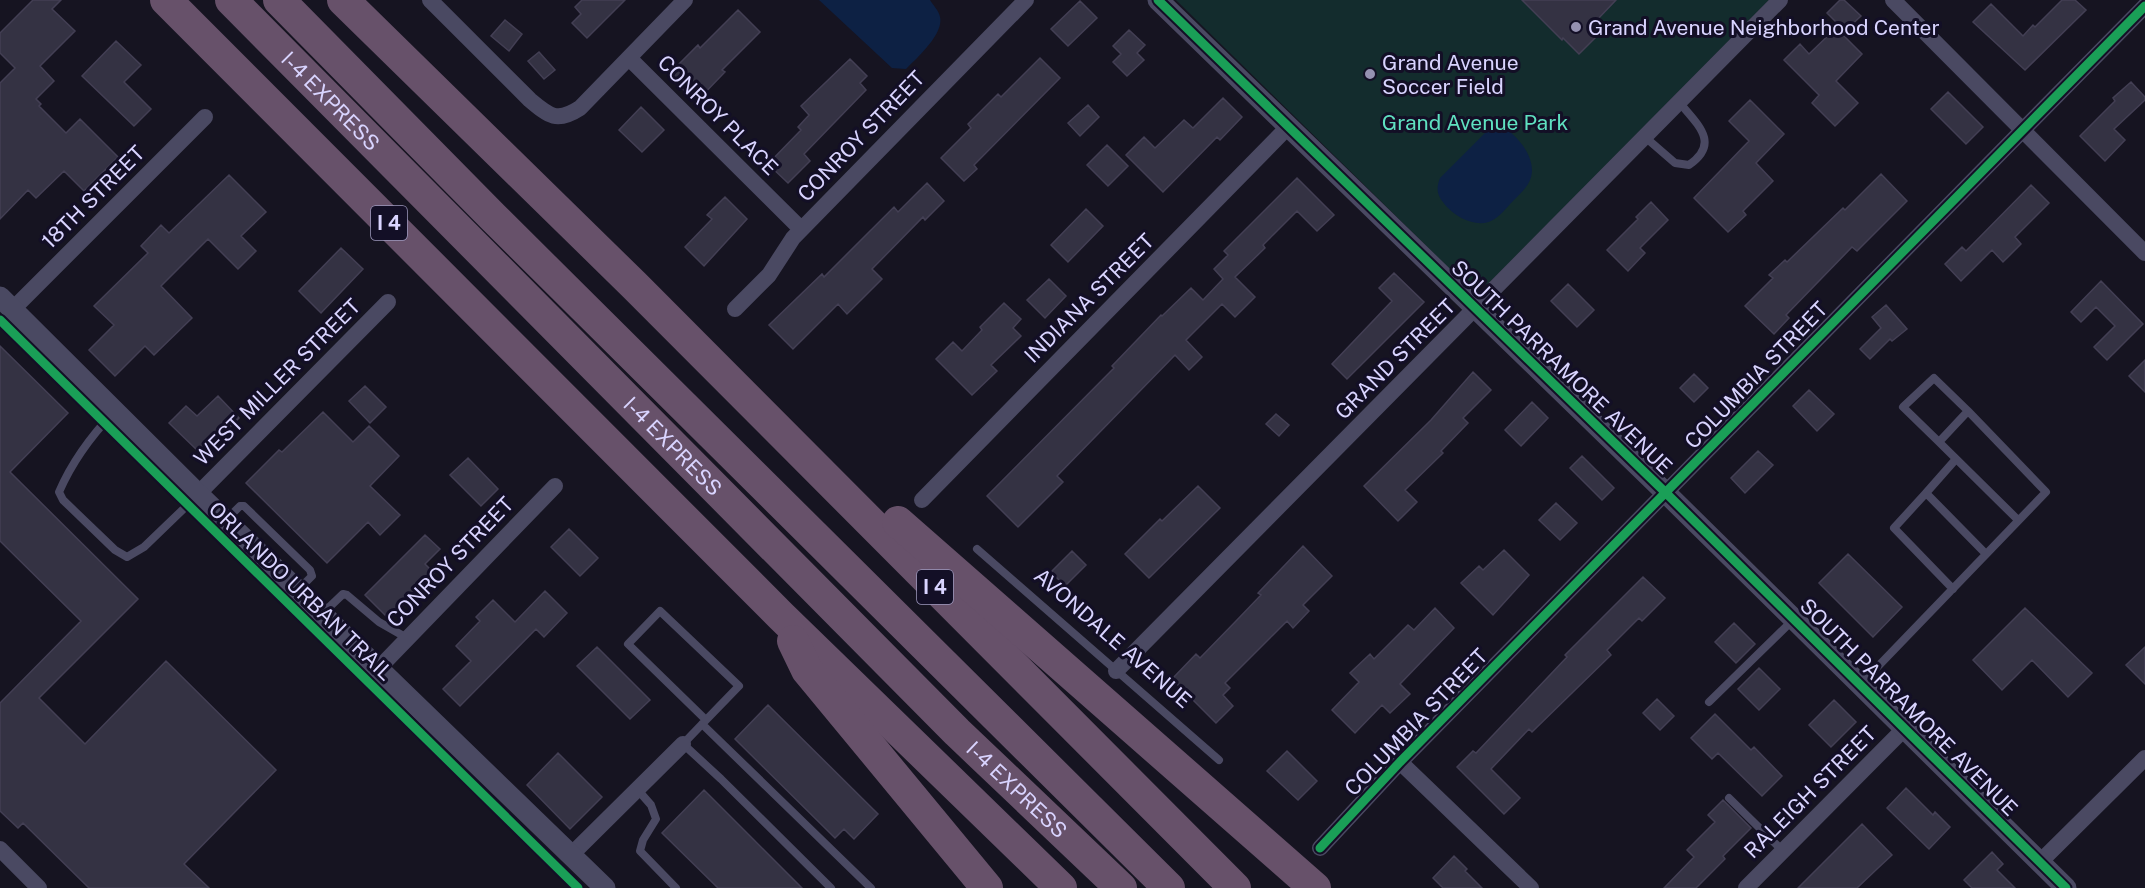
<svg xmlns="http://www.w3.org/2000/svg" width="2145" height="888" font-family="'Public Sans',sans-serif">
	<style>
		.green { fill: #132c2d }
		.water { fill: #0d2144 }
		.building { fill: #343243; stroke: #433f54; stroke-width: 1.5 }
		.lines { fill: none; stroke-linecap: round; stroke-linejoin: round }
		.service { stroke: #4a4962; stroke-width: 8 }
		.minor { stroke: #4a4962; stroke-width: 16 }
		.tertiary { stroke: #4a4962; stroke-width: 21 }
		.motorway { stroke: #67516a; stroke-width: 32 }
		.cycleway-casing { stroke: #130f26; stroke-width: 13 }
		.cycleway { stroke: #1a9f57; stroke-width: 9 }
		.poi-dot { fill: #9591b1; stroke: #130f26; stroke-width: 2 }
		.labels { text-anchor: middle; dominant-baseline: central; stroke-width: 6; stroke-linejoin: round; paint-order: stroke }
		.shield { fill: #130f26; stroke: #9e99be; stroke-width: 1.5 }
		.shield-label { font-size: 20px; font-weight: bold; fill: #d9d4ff }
		.poi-label { font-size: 21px; fill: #d9d4ff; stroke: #130f26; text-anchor: start }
		.street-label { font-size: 21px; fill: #d9d4ff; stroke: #130f26 }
		.park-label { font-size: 21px; fill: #5fe0c0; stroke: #130f26 }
	</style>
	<rect width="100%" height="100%" fill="#161421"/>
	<path class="green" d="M1176,0H1769L1488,284L1476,286L1462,281Z"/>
	<path class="water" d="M819,0H930C933,5 939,11 940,17C944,34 917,58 906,69L892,68Z
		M1498,125C1515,131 1539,159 1530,180C1527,188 1519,195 1513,201C1507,207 1502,214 1496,218C1481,230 1458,219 1447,207C1438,197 1435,191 1440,178L1488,130Z"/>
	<path class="building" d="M33,0H61L52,9L75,31L40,66L54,81L36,99L41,104L39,106L66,133L80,119L118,157L84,191L64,171L36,198L28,190L0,219V83L15,68L0,53V33Z
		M582,0H625L587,38L572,23L581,14L575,7Z
		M1522,0H1616L1596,21L1604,29L1579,54L1563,38L1562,40Z
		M1840,0H1844L1861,16L1845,31L1827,13Z
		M2062,0H2075L2086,10L2025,70L1973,22L1991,4L2023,36L2033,25L2035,27Z
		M1080,1L1097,18L1068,46L1051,29Z
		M738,10L760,32L722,70L725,72L696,102L668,75L698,45L700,48Z
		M505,20L522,34L509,51L491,36Z
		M1836,28L1862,54L1836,81L1858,103L1835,126L1812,103L1819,95L1784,60L1800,44L1809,54Z
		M1129,30L1145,45L1137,53L1144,60L1127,76L1113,62L1121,54L1113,46Z
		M116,41L141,65L124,82L151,109L134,126L82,76Z
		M539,52L555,70L544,79L528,61Z
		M1040,58L1060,78L974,165L977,169L964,181L941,158L971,128L968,124L998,94L1001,97Z
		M850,59L867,76L860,83L866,90L804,154L810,161L788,183L768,164L801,130L798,127L809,115L801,106Z
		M2131,82L2145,97V100L2114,129L2125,140L2105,161L2080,136L2115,101L2113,98Z
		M1948,92L1983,127L1966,144L1931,109Z
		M1223,98L1242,117L1220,140L1217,137L1163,192L1126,155L1144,137L1155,148L1184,120L1193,128Z
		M1750,100L1784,134L1756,163L1773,181L1743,211L1746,215L1728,232L1694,198L1749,141L1729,121Z
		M1088,105L1099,117L1080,136L1068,123Z
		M641,107L664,130L642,152L619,130Z
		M1107,145L1128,166L1108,186L1087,165Z
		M1881,174L1907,201L1857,251L1852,247L1786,315L1789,318L1774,334L1745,306L1773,278L1769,275L1785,260L1787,262L1843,208L1845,210Z
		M229,175L266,212L241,236L256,251L238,269L208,239L161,286L192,318L154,355L145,346L115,376L89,350L114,325L94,306L148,253L141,246L161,225L169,233Z
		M1297,178L1334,215L1317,231L1297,211L1263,245L1265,248L1235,277L1255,297L1235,317L1222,304L1186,340L1202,357L1189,370L1175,355L1057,476L1063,482L1018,527L987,496L1114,368L1112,366L1161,315L1162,316L1191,288L1203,300L1223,279L1214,269L1228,255L1224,251Z
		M927,183L944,201L925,220L923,217L872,269L882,279L847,314L838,304L793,349L769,325L822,274L824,277L894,207L898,212Z
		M2031,185L2049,203L2015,237L2021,244L2003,262L1992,250L1961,281L1945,264L1962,247L1966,251Z
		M725,197L747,219L704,266L685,247L712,219L707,215Z
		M1651,202L1668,220L1640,248L1645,253L1628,271L1607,250L1638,219L1636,217Z
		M1086,209L1103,226L1068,262L1051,245Z
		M341,248L363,269L321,313L299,291Z
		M1394,273L1424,302L1347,379L1332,364L1392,301L1379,288Z
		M1049,279L1066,296L1045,318L1027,300Z
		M2101,281L2143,324L2107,360L2094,347L2115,326L2096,307L2081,322L2071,312Z
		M1568,284L1594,310L1577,327L1551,301Z
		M1004,303L1021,319L1013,328L1021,336L991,365L997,371L972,395L936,359L953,342L962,351L982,330L980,327Z
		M1886,305L1907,329L1892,341L1890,339L1870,359L1860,349L1881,328L1872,317Z
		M0,346L68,413L10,472L138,599L39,698L85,744L166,661L276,770L184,864L209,888H89L23,823L18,828L0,811V703L81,621L0,541Z
		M2145,360V392L2129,376Z
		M1473,372L1491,390L1463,418L1468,423L1441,451L1443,453L1405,490L1417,502L1398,521L1364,486L1431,420Z
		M1694,374L1708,388L1694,402L1680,388Z
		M365,386L386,407L370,423L349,401Z
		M1809,390L1834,414L1817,431L1793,406Z
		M218,396L239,418L221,436L218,433L199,452L169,423L186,406L197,416Z
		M1532,402L1548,418L1521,446L1505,430Z
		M323,412L353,442L369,426L399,456L370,486L400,515L380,535L368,522L327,563L246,483L279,450L282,452Z
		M1276,414L1289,425L1279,436L1266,424Z
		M1758,451L1773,465L1745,493L1731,478Z
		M1582,456L1614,488L1602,500L1570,468Z
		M468,458L498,489L481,506L450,475Z
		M1198,486L1220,508L1149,578L1125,554L1160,519L1162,521Z
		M1556,503L1577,523L1560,540L1539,520Z
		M569,529L598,558L580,576L551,547Z
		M425,535L440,549L425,564L434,573L389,619L365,595Z
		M1303,546L1332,576L1303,605L1309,611L1293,628L1287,621L1225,683L1230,688L1223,695L1233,706L1216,723L1172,679L1196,654L1200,658L1236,621L1261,595L1258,593Z
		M1504,550L1529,575L1493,615L1461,583L1479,566L1483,570Z
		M1072,551L1086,565L1065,586L1051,572Z
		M1848,554L1902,607L1873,637L1819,583Z
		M1643,577L1665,598L1642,621L1639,618L1607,650L1611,655L1532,732L1529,729L1491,769L1520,798L1504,814L1457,767L1473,751L1476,753L1567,657L1565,655Z
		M545,591L567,613L544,637L536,629L460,706L443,689L471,661L456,646L480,621L476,617L493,600L515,622Z
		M1435,608L1454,628L1400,684L1410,694L1390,713L1382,705L1355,733L1332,710L1359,682L1350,673L1370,654L1374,659L1408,625L1414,630Z
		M2025,608L2092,673L2068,697L2032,660L2002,690L1973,660Z
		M1734,623L1755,644L1736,663L1715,642Z
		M597,647L650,700L630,719L577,666Z
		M2145,647V684L2126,665Z
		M1759,668L1780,689L1759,710L1738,689Z
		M1657,699L1674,716L1660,730L1643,713Z
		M1834,700L1856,722L1831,747L1809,725Z
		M768,705L878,814L854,839L844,829L835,838L735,739Z
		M1715,714L1751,750L1754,747L1782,776L1762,796L1718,753L1712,759L1691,738Z
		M1287,751L1317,781L1298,800L1267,771Z
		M558,753L602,797L570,829L527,785Z
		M1906,788L1933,815L1935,812L1950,827L1929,849L1887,808Z
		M704,790L802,888H718L662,833Z
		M1723,800L1751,828L1723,856L1725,859L1696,888H1664L1694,857L1687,850L1715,822L1708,815Z
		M1862,824L1892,855L1877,869L1857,888H1798Z
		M1992,852L2003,864L1997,870L2015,888H1972L1964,880Z
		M1454,856L1467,869L1465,871L1482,888H1443L1433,878Z"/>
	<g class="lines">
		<path class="service" d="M1645,137L1675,163L1689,165C1721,143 1697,124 1679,102
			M114,412C91,436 72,462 59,492L63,500L115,550L127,557L144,547L198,495
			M1939,442L1903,407L1934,378L1968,411
			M1956,459L1926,493L1986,554
			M1926,493L1894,528L1953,589
			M226,520L240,506H244L310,570L312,576L298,590
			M977,549L1219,760
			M322,614L343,594L347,595L379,622L407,638
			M1861,684L2046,492L1968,411L1939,442L2018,520
			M1709,702L1794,619
			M706,720L628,644L660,611L739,686L706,720L683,744L721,779L831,888
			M702,724L871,888
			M637,789L651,805L656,819L643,840L640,851L676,888
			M1729,798L1783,851"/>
		<path class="minor" d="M430,0L530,100C549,116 557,123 580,108L685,0
			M1893,0L2145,253
			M629,58L801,229
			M735,309L769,275L793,238L1026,0
			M12,310L205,117
			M198,494L388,302
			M922,500L1288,127
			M378,669L555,486
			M1116,671L1780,0
			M1400,762L1531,888
			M1320,848L1400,762L2145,6
			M0,849L39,888
			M571,855L683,744
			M2040,862L2145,758
			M1746,888L1905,728"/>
		<path class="tertiary" d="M1158,0L1666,493L2066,888
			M0,297L198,494L605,888"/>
		<g class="motorway">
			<path d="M166,0L781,616L1061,888"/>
			<path id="s1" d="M231,0L957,732L1121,888"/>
			<path d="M279,0L493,217L1169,888"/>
			<path d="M343,0L634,285L1235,888"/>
			<path d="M898,522L1315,888"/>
			<path d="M793,641L807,670L987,888"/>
		</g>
		<defs>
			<path id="cycleway" d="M1158,0L1666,493L2066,888
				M0,320L578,888
				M1320,848L1400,762L2145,6"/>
		</defs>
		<use href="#cycleway" class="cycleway-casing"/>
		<use href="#cycleway" class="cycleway"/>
	</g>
	<g class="poi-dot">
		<circle cx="1576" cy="27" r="6"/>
		<circle cx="1370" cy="74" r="6"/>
	</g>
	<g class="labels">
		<g class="shield">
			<rect x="371" y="206" width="36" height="34" rx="4.5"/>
			<rect x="917" y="570" width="36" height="34" rx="4.5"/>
		</g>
		<g class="shield-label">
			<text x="389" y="223">I 4</text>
			<text x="935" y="587">I 4</text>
		</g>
		<g class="poi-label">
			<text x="1588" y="27">Grand Avenue Neighborhood Center</text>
			<text x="1382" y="62">Grand Avenue<tspan x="1382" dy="24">Soccer Field</tspan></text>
		</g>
		<g class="street-label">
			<text stroke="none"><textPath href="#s1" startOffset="142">I-4 EXPRESS</textPath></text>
			<text transform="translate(718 115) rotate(45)">CONROY PLACE</text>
			<text transform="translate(861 136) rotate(-46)">CONROY STREET</text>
			<text transform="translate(93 197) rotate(-45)">18TH STREET</text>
			<text transform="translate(1089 298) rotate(-45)">INDIANA STREET</text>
			<text transform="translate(1395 359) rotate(-45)">GRAND STREET</text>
			<text transform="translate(1562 367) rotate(44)">SOUTH PARRAMORE AVENUE</text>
			<text transform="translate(1756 375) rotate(-46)">COLUMBIA STREET</text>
			<text transform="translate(277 382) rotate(-45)">WEST MILLER STREET</text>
			<text stroke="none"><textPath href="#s1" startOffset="628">I-4 EXPRESS</textPath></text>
			<text transform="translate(450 562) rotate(-46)">CONROY STREET</text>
			<text transform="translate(301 591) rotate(44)">ORLANDO URBAN TRAIL</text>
			<text transform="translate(1113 638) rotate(41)">AVONDALE AVENUE</text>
			<text transform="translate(1909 707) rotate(45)">SOUTH PARRAMORE AVENUE</text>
			<text transform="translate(1416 722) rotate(-46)">COLUMBIA STREET</text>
			<text stroke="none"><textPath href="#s1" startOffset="1114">I-4 EXPRESS</textPath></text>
			<text transform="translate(1810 792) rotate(-45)">RALEIGH STREET</text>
		</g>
		<g class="park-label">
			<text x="1475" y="122">Grand Avenue Park</text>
		</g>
	</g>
</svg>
